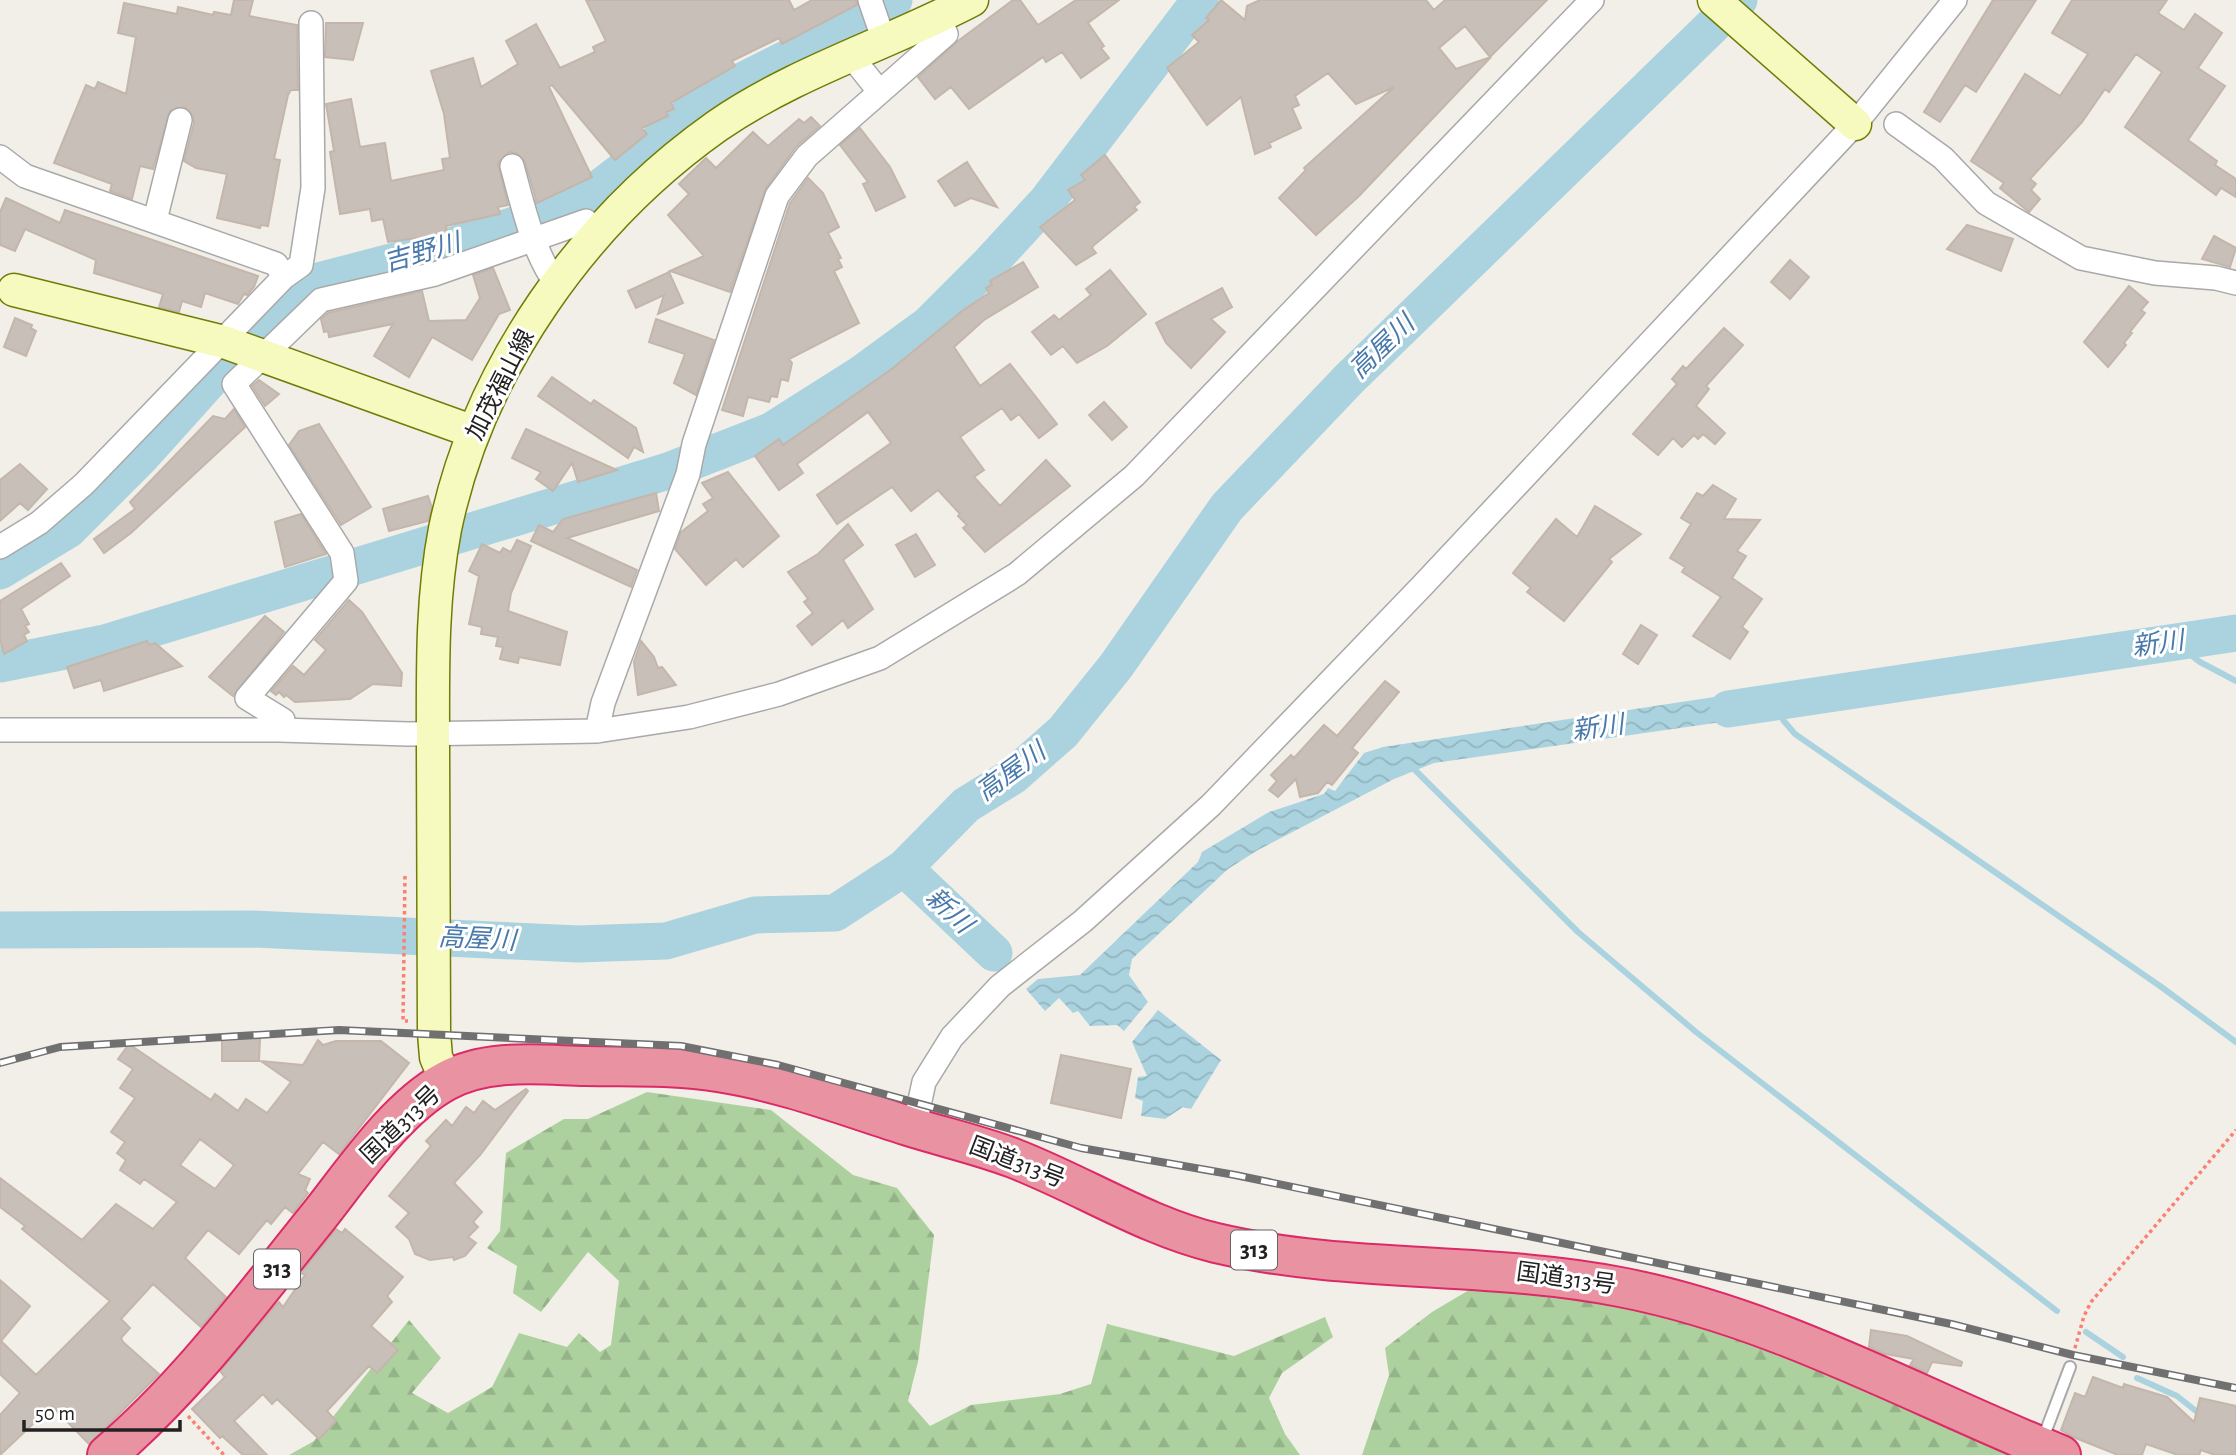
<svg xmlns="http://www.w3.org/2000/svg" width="2236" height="1455" font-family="'Alegreya Sans','Noto Sans JP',sans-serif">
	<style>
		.forest { fill: url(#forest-firs) }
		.water { fill: url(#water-waves) }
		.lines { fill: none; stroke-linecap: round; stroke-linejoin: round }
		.stream { stroke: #aad3df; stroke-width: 6 }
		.river { stroke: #aad3df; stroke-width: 37 }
		.building { fill: #c7bfb8; stroke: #c4b6ab; stroke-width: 2; fill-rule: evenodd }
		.lane-casing { stroke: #a9a9a9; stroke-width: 14 }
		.street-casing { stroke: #a9a9a9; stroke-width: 26 }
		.secondary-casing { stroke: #707d05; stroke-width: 35 }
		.highway-casing { stroke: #dc2a67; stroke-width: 42 }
		.path { stroke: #fa8072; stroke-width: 3.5; stroke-dasharray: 3.5 3.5; stroke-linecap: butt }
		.lane { stroke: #fff; stroke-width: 10 }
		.street { stroke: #fff; stroke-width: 23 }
		.secondary { stroke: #f7fabf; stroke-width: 32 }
		.highway { stroke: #e892a2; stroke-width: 38 }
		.rail-casing { stroke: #707070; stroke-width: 8 }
		.rail { stroke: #fff; stroke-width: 5; stroke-dasharray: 16; stroke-linecap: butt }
		.labels { text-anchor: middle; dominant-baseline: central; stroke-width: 6; stroke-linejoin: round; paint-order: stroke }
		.shield { fill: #fff; stroke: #646464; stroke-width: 2 }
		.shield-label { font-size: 23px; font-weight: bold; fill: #222 }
		.street-label { font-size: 24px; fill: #222; stroke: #fff }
		.water-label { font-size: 26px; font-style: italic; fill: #4a7aab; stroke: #fff }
	</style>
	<defs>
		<pattern id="forest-firs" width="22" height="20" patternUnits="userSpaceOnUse" patternTransform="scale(1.75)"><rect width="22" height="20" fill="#add19e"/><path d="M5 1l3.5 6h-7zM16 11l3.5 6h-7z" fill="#95b388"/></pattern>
		<pattern id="water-waves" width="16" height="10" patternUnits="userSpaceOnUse" patternTransform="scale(1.75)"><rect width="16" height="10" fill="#aad3df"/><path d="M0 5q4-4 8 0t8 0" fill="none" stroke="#92b5bf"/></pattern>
	</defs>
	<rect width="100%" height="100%" fill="#f2efe9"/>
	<path class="forest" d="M647,1092L771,1110L853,1175L897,1188L934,1235L918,1362L908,1401L930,1426L971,1405L1060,1394L1091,1384L1107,1324L1234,1356L1325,1317L1333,1337L1282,1373L1269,1398L1285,1434L1300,1455H289L314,1441L409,1320L441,1358L412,1393L448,1413L492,1387L519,1333L567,1347L579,1333L600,1352L611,1345L619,1281L588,1252L541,1312L513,1293L517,1266L487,1248L500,1231L506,1153L564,1119H588Z
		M1481,1283L1667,1301L2022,1455H1362L1389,1375L1385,1348L1432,1312Z"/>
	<path class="water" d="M1774,688L1778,714L1434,763L1394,779L1258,850L1228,869L1132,959L1129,975L1148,1002L1124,1031L1117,1025L1090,1026L1078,1011L1073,1013L1059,998L1045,1011L1026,989L1038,979L1080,975L1198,862L1202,852L1269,812L1324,794L1328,788L1335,791L1364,753L1383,747Z
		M1158,1010L1221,1060L1191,1109L1183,1107L1165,1119L1141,1116L1143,1101L1135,1098L1138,1077L1147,1076L1132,1042Z"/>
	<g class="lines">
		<path class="stream" d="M2174,642L2200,662L2236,681
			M1779,701L1783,720L1795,734L2160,986L2236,1042
			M1410,765L1578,932L1696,1032L2057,1311
			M2086,1332L2123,1357
			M2137,1378L2177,1396L2201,1415"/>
		<path class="river" d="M0,571L68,530L142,456L248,338L311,283L441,249L548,214L597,190L645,153L704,100L854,25L894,0
			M0,664L105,643L668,471L771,431L861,374L928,325L989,264L1047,201L1200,0
			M1728,709L2236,633
			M904,868L994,953
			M0,930L252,929L578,944L666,941L755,915L835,913L904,868L966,805L1013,776L1063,732L1116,666L1227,507L1349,379L1739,0"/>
	</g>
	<path class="building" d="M234,0H253L249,16L297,25L298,90H291L288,95L274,159L280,160L268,226L261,225L260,228L217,218L227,174L196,168L184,161L194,123L193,116L184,107L170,111L153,169L140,166L132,199L110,191L112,184L54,163L86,85L95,89L98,82L126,94L136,37L118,33L124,3L177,14L178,7L213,15L214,12L231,15Z
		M586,0H789L794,10L812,0H856L857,5L782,44L779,38L732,61L735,66L671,103L674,109L666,112L668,116L642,128L647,134L615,160L552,85L549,87L592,177L537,203L525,162L516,153L509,152L498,163L508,205L498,207L500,214L446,226L447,234L388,242L383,219L372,221L370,209L340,214L330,152L334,151L326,104L351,99L360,147L385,143L391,181L444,170L442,159L450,158L444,114L431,71L473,58L481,87L518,64L506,41L536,24L560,68L595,52L593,47L606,41Z
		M1013,0H1020L1038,25L1076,0H1119L1088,23L1104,46L1101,48L1109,58L1081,78L1062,52L1046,62L1043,57L969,109L951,87L935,99L918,77L958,41Z
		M1221,0L1245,20L1247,6L1260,0H1426L1434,10L1445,0H1547L1490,57L1465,26L1439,48L1456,69L1491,57L1359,196L1316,235L1279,198L1306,170L1304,168L1394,87L1356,104L1328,73L1295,96L1299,105L1292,108L1301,128L1269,143L1271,147L1255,154L1241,97L1207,125L1167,68L1199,42L1192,35L1209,20L1206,18Z
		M1993,0H2036L1976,92L1965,85L1940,122L1924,112Z
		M2072,0H2167L2158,13L2184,30L2195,14L2222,33L2198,68L2225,86L2188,140L2217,161L2215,165L2236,179V197L2221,188L2216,195L2125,127L2162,72L2136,54L2109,92L2105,89L2082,122L2030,179L2036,184L2031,190L2040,199L2029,212L2000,188L2004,183L1971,161L2025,74L2060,96L2088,54L2052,33Z
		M326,23H363L353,60L325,57Z
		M811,117L820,126L796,147L766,188L730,292L670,271L704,256L668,215L689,194L679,184L706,158L716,168L753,132L768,146L799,119L804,123Z
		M860,128L890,167L905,197L876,211L863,184L868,182L840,145Z
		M1105,155L1140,202L1134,207L1137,210L1094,245L1092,248L1096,253L1076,265L1040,227L1075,200L1068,190L1085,180L1081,175Z
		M967,162L972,170L997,207L971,198L955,206L938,181Z
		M808,178L823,193L839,227L828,233L841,258L838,259L842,267L834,271L859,323L789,359L792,363L788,381L781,379L777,397L771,396L769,402L748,397L743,416L722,410L790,203Z
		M6,198L60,223L65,210L258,276L254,287L247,295L244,294L238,304L205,293L201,307L182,301L179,312L159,307L163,294L94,273L96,260L25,229L15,251L0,245V212Z
		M1967,225L2013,239L2001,271L1947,249Z
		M2214,236L2236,248L2230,267L2202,259Z
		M1790,260L1809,277L1790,299L1771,282Z
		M1023,262L1038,287L984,320L954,347L980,386L1010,364L1057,424L1039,438L1019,414L1011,420L1002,408L960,437L984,470L974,477L1000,506L1046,460L1070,486L985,552L963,528L967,525L958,516L960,514L938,490L911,511L892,487L837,524L817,495L891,443L868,412L797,464L803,473L779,490L755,456L779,439L783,445L893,368L962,311L989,293L986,288L992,285L990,281Z
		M493,268L510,310L499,314L472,360L432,337L409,377L374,356L393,324L329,337L328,331L324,332L321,319L328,313L422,291L429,321L466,320L480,298L473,275Z
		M1110,270L1146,314L1107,346L1077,363L1063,346L1051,355L1032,332L1054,315L1059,320L1091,295L1086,289Z
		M669,272L683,303L658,314L664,295L636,308L628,291Z
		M2129,286L2148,302L2141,310L2145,313L2130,332L2132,333L2124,343L2126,345L2108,367L2084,342Z
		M1222,288L1232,307L1211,319L1225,332L1191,368L1166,343L1156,323Z
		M15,318L32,325L31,328L36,331L26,356L4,347Z
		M656,319L714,340L696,395L674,383L685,354L649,342Z
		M1724,328L1743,345L1706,386L1709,389L1696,406L1725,433L1715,444L1703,434L1698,439L1694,435L1682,447L1673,438L1658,455L1633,434L1677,384L1672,379L1683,366L1686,369Z
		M552,377L591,404L594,400L636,428L643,452L634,447L628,458L538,396Z
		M259,380L279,394L265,406L252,386Z
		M1104,402L1127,427L1112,440L1089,415Z
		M234,409L245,427L131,533L104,553L94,539L135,509L130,502L213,416L225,419Z
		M319,424L371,507L341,525L289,445L299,431Z
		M526,429L579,453L617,470L578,482L572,463L553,491L536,479L541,472L512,458Z
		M20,464L47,489L28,510L20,503L0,521V480Z
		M728,472L779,536L743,567L736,559L706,585L675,549L681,532L708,511L703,504L713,498L702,483Z
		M1713,485L1736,499L1724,519L1760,520L1737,551L1746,556L1732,578L1762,599L1742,627L1748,632L1730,659L1693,636L1721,597L1682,572L1685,567L1670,558L1691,524L1681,518L1697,493L1703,496Z
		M656,493L659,511L567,538L637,570L631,587L531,541L539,525L553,532L563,519Z
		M428,496L432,508L428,521L389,531L383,509Z
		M1595,506L1641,534L1609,559L1612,562L1564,621L1527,592L1531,588L1513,573L1556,519L1577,537Z
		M301,514L326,554L285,567L275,522Z
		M848,524L863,545L843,560L873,609L848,628L843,620L812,645L797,626L813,613L804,602L808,599L788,572L818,554Z
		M916,534L935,565L915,577L896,545Z
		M517,540L531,546L511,593L508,611L567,632L560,665L519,657L518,663L500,659L503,647L496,646L498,637L481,634L482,627L469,624L479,576L469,571L482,544L500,553L503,548L511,552Z
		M61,563L70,576L21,609L29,624L25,626L29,632L24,635L27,641L4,654L0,639V601Z
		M349,600L362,612L402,673L401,686L373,684L350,699L295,702L286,695L284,697L279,692L276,695L271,691L293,666L304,675L326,650L315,640Z
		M265,616L284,632L233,696L209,677Z
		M1641,625L1657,635L1638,664L1623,654Z
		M147,641L149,645L155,643L182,666L104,691L101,680L74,688L67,667Z
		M641,641L654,657L658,668L662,667L676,685L638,695L634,662Z
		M1385,681L1399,692L1352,748L1358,753L1332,785L1327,782L1318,793L1300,797L1296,779L1278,797L1269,790L1277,781L1271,775L1291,755L1294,758L1324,725L1337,736Z
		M222,1039H260L259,1061H222Z
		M318,1040L323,1045L336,1041H381L409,1063L339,1154L323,1142L298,1174L310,1179L305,1190L308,1193L293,1213L285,1207L271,1224L267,1220L239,1254L208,1230L185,1258L226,1297L201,1327L153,1284L121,1319L130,1328L121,1338L123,1342L159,1374L89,1444L52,1406L0,1455V1415L20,1393L0,1374V1280L30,1306L1,1341L36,1375L110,1301L22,1229L25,1226L0,1207V1178L82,1240L116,1204L153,1229L177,1202L144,1179L140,1184L120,1170L126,1160L117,1153L125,1142L111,1132L135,1098L120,1088L133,1069L118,1059L129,1044L211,1100L215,1094L238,1111L246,1099L267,1113L291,1082L261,1061L303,1065ZM200,1139L234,1165L215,1189L180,1165Z
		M1061,1055L1131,1069L1121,1118L1051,1103Z
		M526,1089L528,1091L480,1155L454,1183L482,1212L473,1222L478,1227L468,1237L476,1243L465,1256L454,1260L453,1257L430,1260L415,1254L409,1239L396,1227L409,1213L389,1196L431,1146L426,1141L446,1120L452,1126L466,1107L474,1113L483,1101L495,1110Z
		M336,1229L342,1233L345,1229L403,1277L387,1296L392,1302L371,1326L398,1350L377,1373L369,1366L327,1411L336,1421L319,1439L277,1399L272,1404L263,1394L234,1421L267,1455H243L222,1436L220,1438L192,1409L225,1377L220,1371L274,1307L279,1302L283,1307L305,1275L301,1273Z
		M1871,1330L1907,1336L1962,1362L1961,1366L1932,1362L1927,1373L1910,1365L1914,1359L1885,1354L1869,1347Z
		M2093,1377L2123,1388L2124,1384L2167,1397L2194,1422L2200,1398L2236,1406V1455H2215L2201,1450L2199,1455H2178L2146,1444L2142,1455H2118L2073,1437L2061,1430L2075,1393L2085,1397Z"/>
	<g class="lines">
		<defs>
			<path id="lane" d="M2042,1441L2070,1367"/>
			<path id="street" d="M870,0L884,41
				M851,56L879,91
				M1896,124L1943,158L1986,203L2081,258L2155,273L2216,278L2236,283
				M0,157L25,176L276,264L284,277L84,484L39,523L0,547
				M512,166C523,206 532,249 556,284
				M155,220L180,120
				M284,277L301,265L313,188L311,23
				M0,730H280L408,734L597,731L689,717L779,694L880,658L1017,574L1134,476L1592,0
				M280,730L283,720L247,698L346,581L342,553L234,384L321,300L435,274L586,221L599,231
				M597,731L603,703L688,474L694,444L777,196L807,156L946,34L939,17
				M914,1128L924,1082L952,1037L1000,986L1083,921L1211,805L1422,586L1855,124L1955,0"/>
			<path id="secondary" d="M1714,0L1855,124
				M14,290L224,342L474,432
				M446,1081L436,1057L434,1033C434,938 433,843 433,748C433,675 431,602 445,529C478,369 584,220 717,126C795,72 888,44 972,0"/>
			<path id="highway" d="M107,1455C188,1386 251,1300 318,1217C353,1173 396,1108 446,1081C488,1058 540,1065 586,1066C630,1067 675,1065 718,1072C783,1082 845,1106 908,1126C943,1137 979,1145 1013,1158C1081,1184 1145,1226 1216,1243C1348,1274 1487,1261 1620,1287C1776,1317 1915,1396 2061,1455"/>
		</defs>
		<use href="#lane" class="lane-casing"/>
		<use href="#street" class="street-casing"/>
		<use href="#secondary" class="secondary-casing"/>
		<use href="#highway" class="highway-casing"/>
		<path class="path" d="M405,876L403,1021H408
			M2073,1355L2084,1316L2091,1302L2236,1130
			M188,1416L224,1455"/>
		<use href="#lane" class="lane"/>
		<use href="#street" class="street"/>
		<use href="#secondary" class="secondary"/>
		<use href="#highway" class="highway"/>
		<defs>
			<path id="rail" d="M0,1063L60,1047L339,1030L681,1046L778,1065L1081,1148L1235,1175L1951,1324L2073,1355L2236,1388"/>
		</defs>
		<use href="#rail" class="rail-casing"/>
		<use href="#rail" class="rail"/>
	</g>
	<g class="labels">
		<g class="shield">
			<rect x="1231" y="1230.5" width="46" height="39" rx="5"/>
			<rect x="254" y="1249.5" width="46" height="39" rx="5"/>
		</g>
		<g class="shield-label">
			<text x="1254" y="1250">313</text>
			<text x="277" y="1269">313</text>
		</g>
		<g class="street-label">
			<text transform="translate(501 385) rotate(-63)">加茂福山線</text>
			<text transform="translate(401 1125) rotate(-44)">国道313号</text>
			<text transform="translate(1017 1163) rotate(21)">国道313号</text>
			<text transform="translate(1566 1279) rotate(8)">国道313号</text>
		</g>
		<g class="water-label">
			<text transform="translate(422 253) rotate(-16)">吉野川</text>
			<text transform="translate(1382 347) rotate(-44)">高屋川</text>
			<text transform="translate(2158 644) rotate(-8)">新川</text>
			<text transform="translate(1598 728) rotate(-8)">新川</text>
			<text transform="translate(1011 772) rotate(-36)">高屋川</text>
			<text transform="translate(949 911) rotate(43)">新川</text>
			<text transform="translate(477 939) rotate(3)">高屋川</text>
		</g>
	</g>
	<path d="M24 1420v10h156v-10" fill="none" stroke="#222222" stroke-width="3.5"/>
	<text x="35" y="1420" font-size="21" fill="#222222" stroke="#ffffff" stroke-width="5" paint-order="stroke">50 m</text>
</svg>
